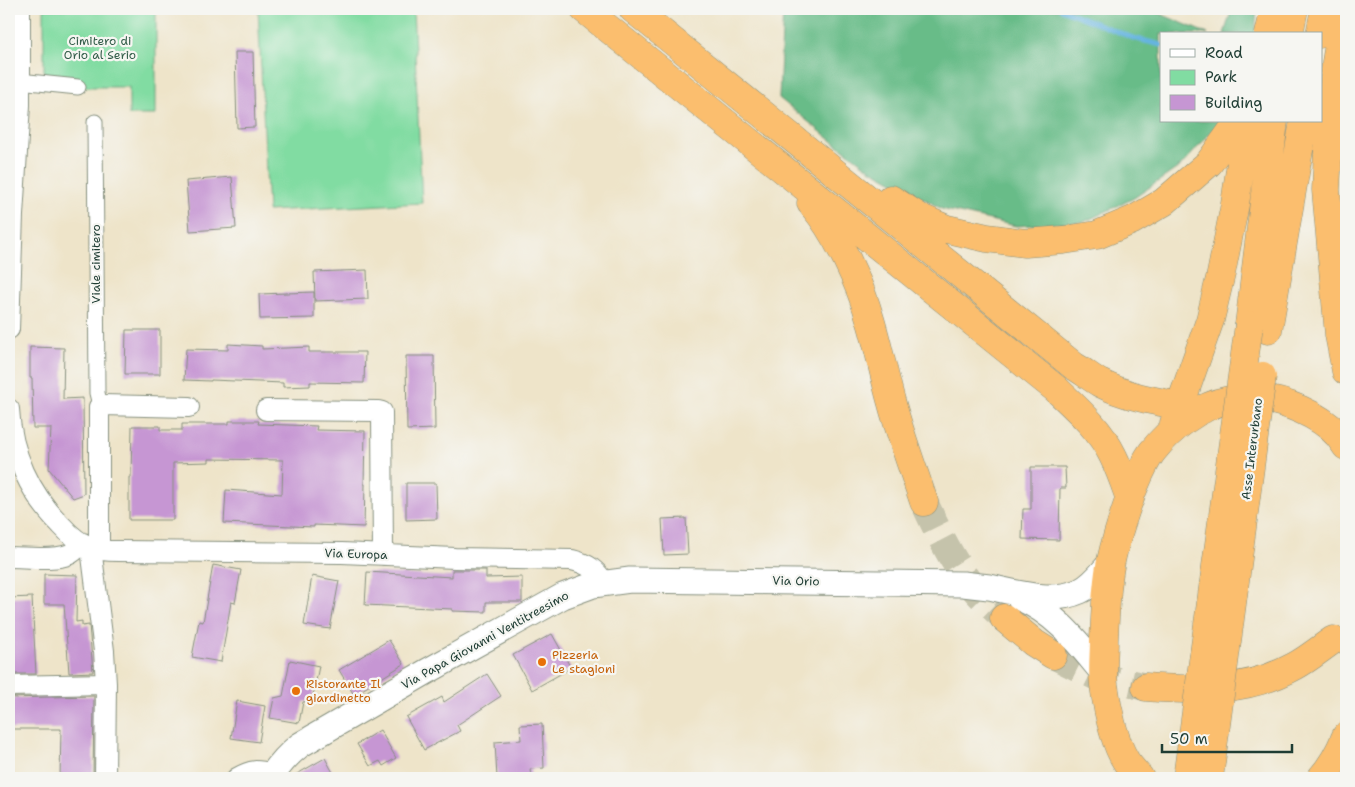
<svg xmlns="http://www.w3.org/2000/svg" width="1355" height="787" font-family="'Shantell Sans',sans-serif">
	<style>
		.green { fill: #81dca2; stroke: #508c6b }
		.forest { fill: #68bc88; stroke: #447c5e }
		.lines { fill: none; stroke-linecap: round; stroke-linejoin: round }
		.stream { stroke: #65b4e0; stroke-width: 5 }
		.building { fill: #c696d3 }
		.trunk-tunnel { stroke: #c5c3ab; stroke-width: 28; stroke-dasharray: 28 14; stroke-linecap: butt }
		.pedestrian-casing { stroke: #86907e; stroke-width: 17 }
		.minor-casing { stroke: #86907e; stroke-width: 22 }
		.tertiary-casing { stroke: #86907e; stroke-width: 27 }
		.trunk-casing { stroke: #86907e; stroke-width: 29 }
		.pedestrian { stroke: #fff; stroke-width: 15 }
		.minor { stroke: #fff; stroke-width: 20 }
		.tertiary { stroke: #fff; stroke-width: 25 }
		.trunk { stroke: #fbbe6e; stroke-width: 28 }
		.trunk-bridge-casing { stroke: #86907e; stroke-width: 29; stroke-linecap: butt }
		.trunk-bridge { stroke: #fbbe6e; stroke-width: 28 }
		.food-dot { fill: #e8710a; stroke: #f6f6f2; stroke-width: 2 }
		.labels { text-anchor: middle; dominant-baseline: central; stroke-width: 4.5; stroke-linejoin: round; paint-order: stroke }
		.park-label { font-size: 12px; fill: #335d4a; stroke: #f6f6f2 }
		.street-label { font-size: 12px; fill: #1f3d34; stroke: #f6f6f2 }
		.food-label { font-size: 12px; fill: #c56008; stroke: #f6f6f2; text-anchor: start }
	</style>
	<rect width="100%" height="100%" fill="#f6f6f2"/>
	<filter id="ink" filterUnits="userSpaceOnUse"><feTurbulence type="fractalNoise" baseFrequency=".02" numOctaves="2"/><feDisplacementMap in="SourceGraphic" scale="10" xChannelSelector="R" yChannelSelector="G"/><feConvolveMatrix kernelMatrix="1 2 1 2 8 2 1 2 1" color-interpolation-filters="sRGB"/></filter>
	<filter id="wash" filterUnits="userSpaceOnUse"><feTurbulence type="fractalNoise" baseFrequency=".0096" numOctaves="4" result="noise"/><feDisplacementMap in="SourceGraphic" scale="20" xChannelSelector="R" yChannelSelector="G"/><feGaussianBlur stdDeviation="1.12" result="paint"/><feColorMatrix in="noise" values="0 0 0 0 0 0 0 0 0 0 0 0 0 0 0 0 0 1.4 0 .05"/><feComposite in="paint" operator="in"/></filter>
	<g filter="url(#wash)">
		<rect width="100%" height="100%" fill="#eee4c9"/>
		<path class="green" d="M44,9H156V115H129V87H44Z
			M258,9H413L422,203L268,211Z"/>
		<path class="forest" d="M783,9H1149L1208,34H1161V121H1220L1213,130L1182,165L1134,198L1084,222L1016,226L942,209L870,169L831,140L779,98Z
			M1232,9H1257L1255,34H1224Z"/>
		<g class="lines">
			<path class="stream" d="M1061,9L1133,38L1161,45"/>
		</g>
		<g id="blocks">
			<path class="building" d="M235,52H253L255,127L237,128Z
				M232,177L236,228L190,231L186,181Z
				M367,270L368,299L315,301L314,272Z
				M314,292V318L260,319L259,294Z
				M126,330H160V374H125Z
				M228,344L262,346V349L309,347V352H365L364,383L310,382V386L283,387V383L211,380V381L184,380L186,349L228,350Z
				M30,347L64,348L63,399L83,398L84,494L73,498L49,469L51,428H33L32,378H30Z
				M406,356H434L435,429L407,430Z
				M229,421H259L258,424L317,426L316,430L365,431L364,484H365L364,527L314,525V527L224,523L226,490L282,494L283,460L209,459V462L173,463V520H129V477H131L132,426H160V430H182V424H229Z
				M1031,467H1065L1066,488H1060L1059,540L1022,539L1023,509H1031Z
				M406,483H436L437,519L406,520Z
				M686,518L688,554L664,555L662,519Z
				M213,565L241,570L235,603L231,602L221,662L192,657L199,621L203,622Z
				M452,570H486V578L522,577V602H486V612L452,611V609L365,605L367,572L452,577Z
				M44,574L77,575L76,622L82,621V626L89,625L93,672L69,673L64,604H44Z
				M312,576L339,581L330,629L304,625Z
				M32,597L36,674H9V598Z
				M552,634L571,668L532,690L513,655Z
				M389,640L404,664L354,695L339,670Z
				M290,660L319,666L312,701L303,702L299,723L270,718L274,698L283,696Z
				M487,674L501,696L457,725L460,731L424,750L406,717L442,697L444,702Z
				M94,696L93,778H60L61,729H9V698Z
				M237,701L265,706L259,742L231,738Z
				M542,724L544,768L530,769L531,778H497L495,742L521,740L520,725Z
				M380,730L396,758L383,766L380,761L370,766L357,744Z
				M325,758L336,778H290Z"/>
		</g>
	</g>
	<g filter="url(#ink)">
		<use href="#blocks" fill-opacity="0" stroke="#86907e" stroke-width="1"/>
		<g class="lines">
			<path class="trunk-tunnel" d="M924,502C938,532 952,562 973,587C982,598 994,608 1004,618
				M1053,655L1095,676L1146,687"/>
			<defs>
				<path id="pedestrian" d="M19,81L78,87
					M95,122L97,393L100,405"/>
				<path id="minor" d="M9,329L13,215L20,105V9
					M9,409C11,453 30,494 61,525C69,534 80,544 92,548C100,551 110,551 118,551L342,553L455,558L572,560C588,564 595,569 605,583
					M266,410L378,411L382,412L383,555
					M91,548L104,651L106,684L105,778
					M99,549V407L102,405L189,407
					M9,557C26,557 55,561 70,554C75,551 79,547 83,543
					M9,686L106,684
					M237,778C252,769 257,770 273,774"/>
				<path id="tertiary" d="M1020,598C1057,614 1078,643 1103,673
					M270,778C279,765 287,755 300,745L426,672L563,596L593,585L630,580L963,584C972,585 981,586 989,587C1019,593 1051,604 1080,591C1093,585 1102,572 1111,562"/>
				<path id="trunk" d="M584,9L1056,389C1077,409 1100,429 1113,456C1120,470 1125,485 1130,499
					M633,9L1074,366C1083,371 1091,378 1100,383C1131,399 1168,403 1202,410
					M1345,9L1336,62L1330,110L1326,190L1339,335L1346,371
					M1269,34L1275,9
					M1289,34L1294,9
					M1320,34L1325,9
					M891,199L919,217L947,229L987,238L1025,243L1064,240L1097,235L1133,220L1164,202L1209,163L1239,121
					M811,203C837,233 860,283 871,322C879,349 884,376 892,404C901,437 913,469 924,502
					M1249,325L1274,121
					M1268,330L1304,121
					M1174,423L1210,320L1221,274L1235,204L1247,121
					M1004,618L1034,643L1053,655
					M1146,687C1197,691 1248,692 1295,666C1308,659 1320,649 1333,640
					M1140,778C1136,773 1130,767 1126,761C1114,742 1107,707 1104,685C1102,670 1104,655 1104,640C1105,615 1106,585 1111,561C1116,537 1124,514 1132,492C1138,478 1143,464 1152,452C1170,429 1200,405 1229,400C1239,398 1249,398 1259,399C1283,399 1321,416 1337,434C1340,437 1343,442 1346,446
					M1321,778C1332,766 1340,751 1346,736"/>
			</defs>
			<use href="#pedestrian" class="pedestrian-casing"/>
			<use href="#minor" class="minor-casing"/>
			<use href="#tertiary" class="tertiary-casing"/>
			<use href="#trunk" class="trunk-casing"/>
			<use href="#pedestrian" class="pedestrian"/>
			<use href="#minor" class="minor"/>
			<use href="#tertiary" class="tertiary"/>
			<use href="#trunk" class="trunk"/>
			<defs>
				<path id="trunk-bridge" d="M1187,778L1249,325
					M1209,778L1262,376"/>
			</defs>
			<use href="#trunk-bridge" class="trunk-bridge-casing"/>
			<use href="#trunk-bridge" class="trunk-bridge"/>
		</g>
	</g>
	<g class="food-dot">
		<circle cx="542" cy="662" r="5"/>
		<circle cx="296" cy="691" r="5"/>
	</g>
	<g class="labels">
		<g class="park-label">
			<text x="100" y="41">Cimitero di<tspan x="100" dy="14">Orio al Serio</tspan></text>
		</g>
		<g class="street-label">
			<text transform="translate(96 264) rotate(-90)">Viale cimitero</text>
			<text transform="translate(1252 449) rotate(-83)">Asse Interurbano</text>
			<text transform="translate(356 554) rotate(2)">Via Europa</text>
			<text transform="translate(796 581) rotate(1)">Via Orio</text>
			<text transform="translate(485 640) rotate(-29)">Via Papa Giovanni Ventitreesimo</text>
		</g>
		<g class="food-label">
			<text x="552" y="655">Pizzeria<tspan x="552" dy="14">Le stagioni</tspan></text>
			<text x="306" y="684">Ristorante Il<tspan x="306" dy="14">giardinetto</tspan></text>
		</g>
	</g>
	<rect width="1355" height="787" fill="none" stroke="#f6f6f2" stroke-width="30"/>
	<rect x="1160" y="32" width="162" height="90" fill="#f6f6f2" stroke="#a0aca6"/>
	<rect x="1170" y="49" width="25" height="8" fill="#ffffff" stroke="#a0aca6"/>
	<text x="1205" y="58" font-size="15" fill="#1f3d34">Road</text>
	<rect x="1170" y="70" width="25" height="15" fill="#81dca2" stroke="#a0aca6"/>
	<text x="1205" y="82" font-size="15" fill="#1f3d34">Park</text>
	<rect x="1170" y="95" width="25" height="15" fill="#c696d3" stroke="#a0aca6"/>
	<text x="1205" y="108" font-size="15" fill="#1f3d34">Building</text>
	<path d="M1162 744v8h130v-8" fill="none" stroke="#1f3d34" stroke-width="2.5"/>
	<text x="1170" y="744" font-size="15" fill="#1f3d34" stroke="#f6f6f2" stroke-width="4" paint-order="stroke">50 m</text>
</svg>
